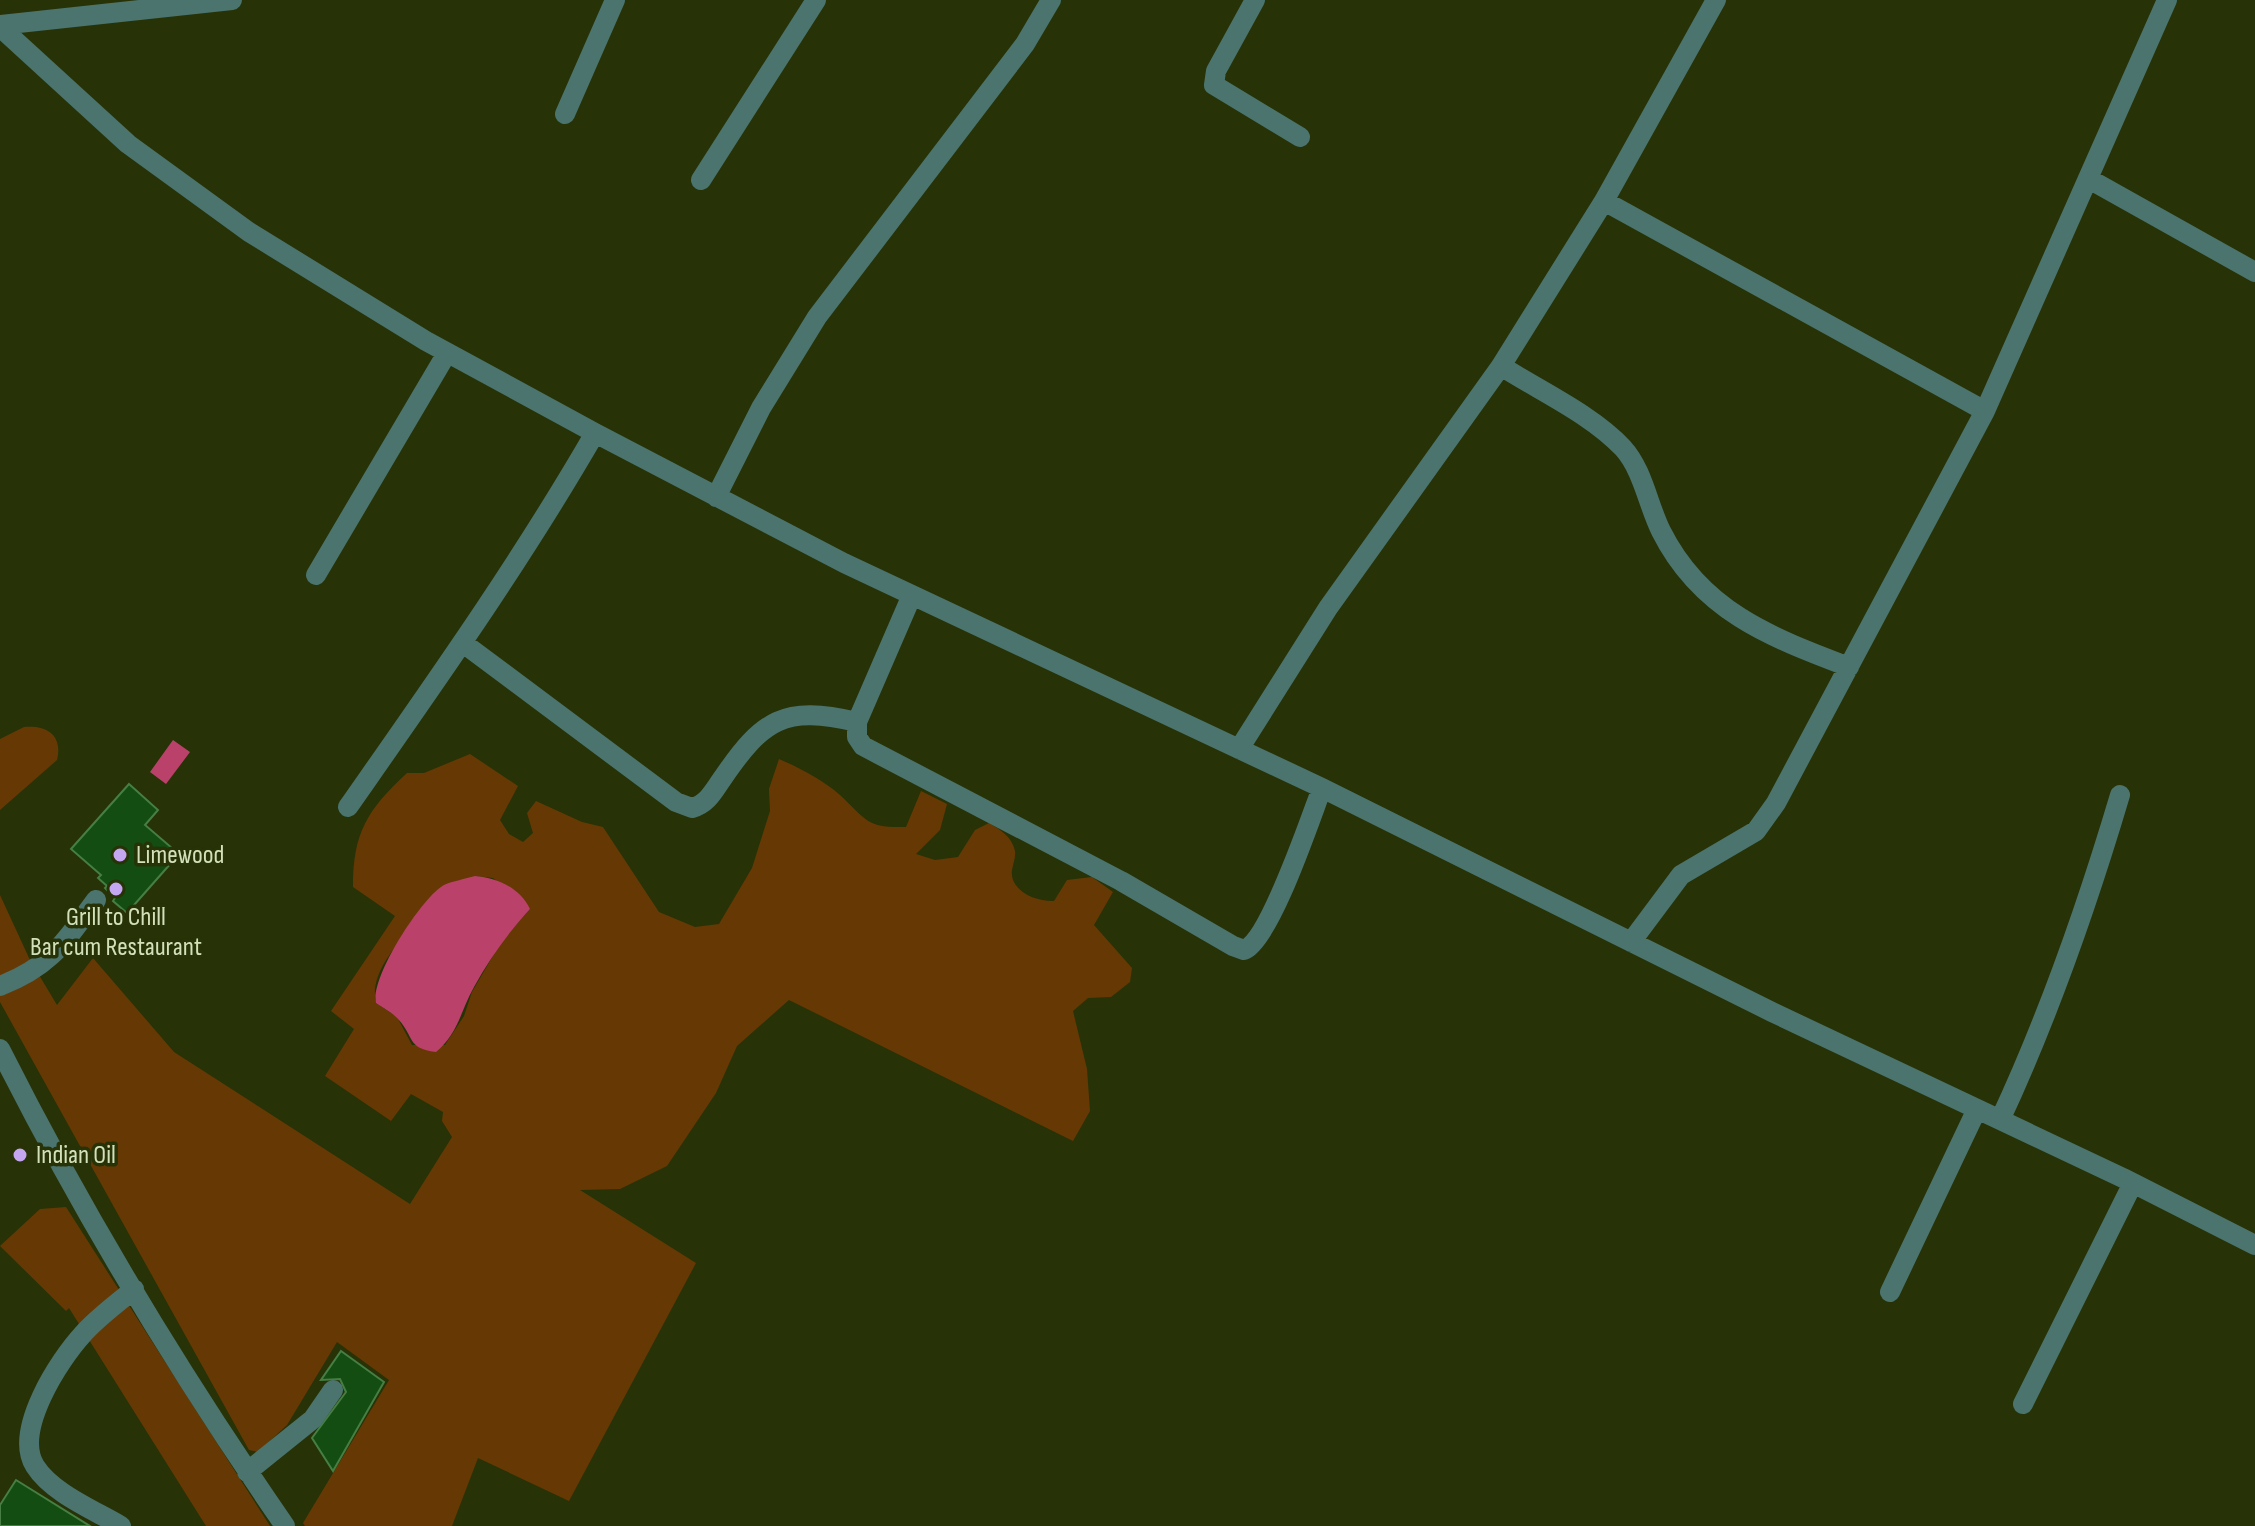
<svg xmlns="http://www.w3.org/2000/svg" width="2255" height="1526" font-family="'Sofia Sans Condensed',sans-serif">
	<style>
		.green { fill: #663904; fill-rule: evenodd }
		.water { fill: #ba426a }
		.building { fill: #134d12; stroke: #467e43; stroke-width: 2 }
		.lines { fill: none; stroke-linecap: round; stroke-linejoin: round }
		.minor { stroke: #4a746d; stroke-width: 20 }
		.poi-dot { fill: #c5a7f1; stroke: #273207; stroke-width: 3 }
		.labels { text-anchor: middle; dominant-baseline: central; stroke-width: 7; stroke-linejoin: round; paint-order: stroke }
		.poi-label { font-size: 26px; fill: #d3e1ba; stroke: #273207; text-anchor: start }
	</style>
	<rect width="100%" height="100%" fill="#273207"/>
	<path class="green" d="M24,727C48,725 63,736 57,760L0,810V739Z
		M470,754L518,786L500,820L509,834L523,842L533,833L527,813L536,801L582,822L603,827L659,912L695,927L719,924L752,868L770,811L769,789L779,759C800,768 823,780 840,795C867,820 866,828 906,827L921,791L947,804L940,830L916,854L935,860L958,857L975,830L989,823C1001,830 1012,837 1015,851C1016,857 1013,864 1012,870C1009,891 1037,902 1054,901L1067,880L1092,877L1113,892L1094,925L1132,968L1130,982L1111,997L1088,998L1073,1011L1087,1069L1090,1111L1073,1141L789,1000L737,1046L716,1093L667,1166L620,1189L580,1190L696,1263L569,1501L478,1458L452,1526H305L303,1523L389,1380L337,1342L287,1425L258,1452L249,1450L0,1002V895L30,960L57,1005L93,958L174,1052L410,1204L452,1137L442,1121L443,1112L411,1094L391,1121L325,1076L354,1029L331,1011L395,916L353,887C353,833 367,810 407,773H424ZM475,876L493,878L530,909L501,942L472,992L464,1016L445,1045H412L397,1017L376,1003C365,955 443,904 475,876Z
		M66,1207L270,1526H206L69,1308L66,1311L0,1246L40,1209Z"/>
	<path class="water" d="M173,740L190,752L166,784L150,772Z
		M475,876C498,878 520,888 530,909C508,933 490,958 474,987C461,1010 458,1034 436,1052C406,1048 415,1037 398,1019C393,1013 383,1008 376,1003C370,977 423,896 444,885C453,881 465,879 475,876Z"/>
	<path class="building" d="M129,784L158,810L145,825L179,854L127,913L113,901L115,898L105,888L107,886L98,878L101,875L71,849Z
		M341,1351L384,1382L333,1471L312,1438L346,1392L340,1379L321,1380Z
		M16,1480L90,1526H0V1505Z"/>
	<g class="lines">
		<path class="minor" d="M1255,0L1216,71L1214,85L1300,137
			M0,25L232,0
			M0,27L128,144L249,232L426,341L595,433L844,563L1322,788L1772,1012L2123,1178L2255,1245
			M565,114L615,0
			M2089,179L2255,272
			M701,180L816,0
			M1604,201L1985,411
			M1501,366C1540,391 1591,414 1623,448C1643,470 1648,505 1661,531C1701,611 1770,637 1849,667
			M716,497L761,408L817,317L1025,44L1051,0
			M316,575L447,353
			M912,595L857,722V737L863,746L1121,881L1233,946L1244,950C1270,940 1310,819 1322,788
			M463,643L676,802L692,808C707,804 713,792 722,779C763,719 784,705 857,722
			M1239,749L1328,608L1501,366L1604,201L1716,0
			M348,807C434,684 520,563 595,433
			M1631,942L1681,875L1756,831L1776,803L1985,411L2167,0
			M0,986C51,966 64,943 96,900
			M0,1049C83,1214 180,1374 285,1526
			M2000,1120C2049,1015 2087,906 2120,795
			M1890,1292L1977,1109
			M2023,1404L2133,1183
			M247,1472L313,1419L333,1390
			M121,1526C94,1510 52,1493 35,1466C13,1431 59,1360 83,1334C98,1317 118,1303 134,1289"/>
	</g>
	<g class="poi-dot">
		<circle cx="120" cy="855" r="8"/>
		<circle cx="116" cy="889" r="8"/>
		<circle cx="20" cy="1155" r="8"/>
	</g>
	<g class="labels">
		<g class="poi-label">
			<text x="136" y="855">Limewood</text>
			<text x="116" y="917" text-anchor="middle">Grill to Chill<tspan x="116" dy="30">Bar cum Restaurant</tspan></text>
			<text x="36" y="1155">Indian Oil</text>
		</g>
	</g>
</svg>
